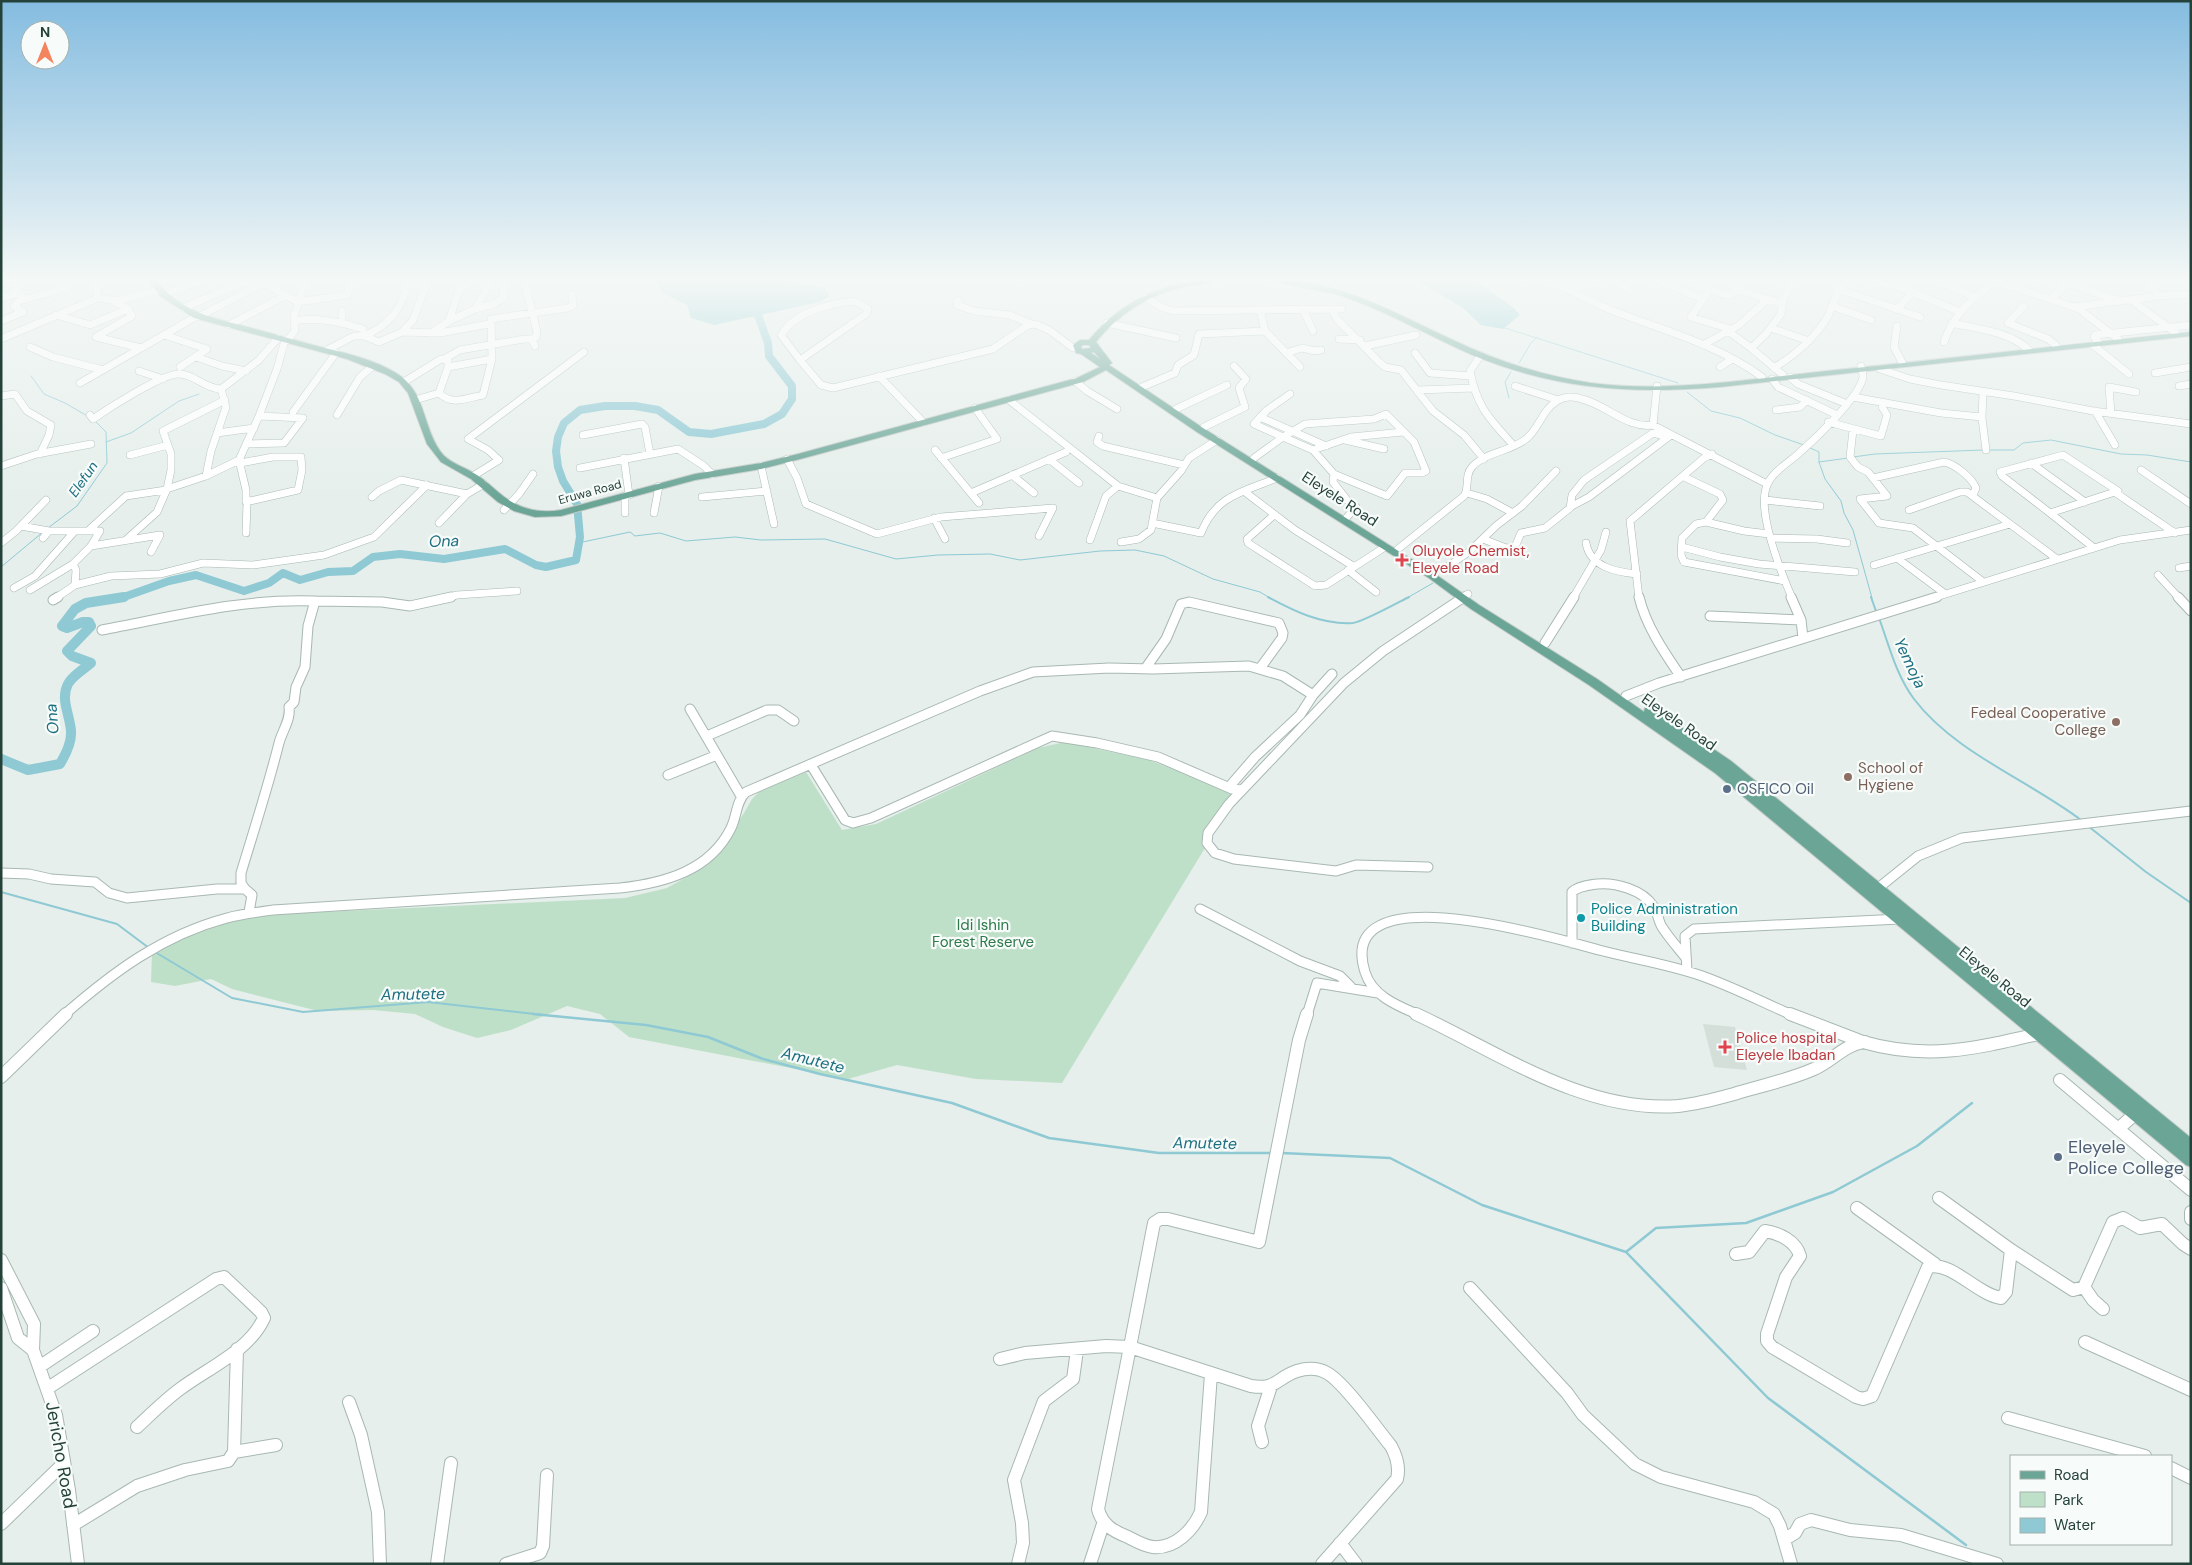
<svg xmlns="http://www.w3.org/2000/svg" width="2192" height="1565" font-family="'DM Sans',sans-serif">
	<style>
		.built { fill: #d4dfda }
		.green { fill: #bfe0c8 }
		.water { fill: #8ec9d4 }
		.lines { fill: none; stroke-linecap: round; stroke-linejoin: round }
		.stream-far2 { stroke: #8ec9d4; stroke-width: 1 }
		.stream-far1 { stroke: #8ec9d4; stroke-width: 2 }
		.stream { stroke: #8ec9d4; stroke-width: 2.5 }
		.river-far1 { stroke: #8ec9d4; stroke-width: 8 }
		.river { stroke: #8ec9d4; stroke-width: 10 }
		.minor-far2-casing { stroke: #a8b8b2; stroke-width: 8 }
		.minor-far1-casing { stroke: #a8b8b2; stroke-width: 11 }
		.minor-casing { stroke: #a8b8b2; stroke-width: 14 }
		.major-casing { stroke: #c2cac8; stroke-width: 2 }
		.minor-far2 { stroke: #fff; stroke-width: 7 }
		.minor-far1 { stroke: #fff; stroke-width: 9 }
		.minor { stroke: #fff; stroke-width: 12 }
		.major { fill: #6aa596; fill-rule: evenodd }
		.health-dot { fill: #e0444e; stroke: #f7fbf9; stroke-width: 2 }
		.education-dot { fill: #8d6e63; stroke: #f7fbf9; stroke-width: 2 }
		.service-dot { fill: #5c6f8a; stroke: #f7fbf9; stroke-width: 2 }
		.culture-dot { fill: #0f9aa8; stroke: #f7fbf9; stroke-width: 2 }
		.labels { text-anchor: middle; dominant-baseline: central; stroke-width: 4.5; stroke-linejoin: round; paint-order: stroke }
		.far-street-label { font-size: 12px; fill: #24423a; stroke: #f7fbf9 }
		.far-water-label { font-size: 14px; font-style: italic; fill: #1c6f80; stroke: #f7fbf9 }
		.street-label { font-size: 15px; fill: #24423a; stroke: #f7fbf9 }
		.health-label { font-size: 15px; fill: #be3a42; stroke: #f7fbf9; text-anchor: start }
		.education-label { font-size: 15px; fill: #785e54; stroke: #f7fbf9; text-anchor: end }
		.service-label { font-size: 15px; fill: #4e5e75; stroke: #f7fbf9; text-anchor: start }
		.culture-label { font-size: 15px; fill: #0d838f; stroke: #f7fbf9; text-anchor: start }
		.park-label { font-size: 15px; fill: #2d7a4b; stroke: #f7fbf9 }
		.water-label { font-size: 16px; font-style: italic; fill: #1c6f80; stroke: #f7fbf9 }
		.near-service-label { font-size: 18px; fill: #4e5e75; stroke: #f7fbf9; text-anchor: start }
		.near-street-label { font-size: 18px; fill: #24423a; stroke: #f7fbf9 }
	</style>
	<rect width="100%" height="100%" fill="#e6efeb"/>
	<path class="built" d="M1703,1024L1735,1027L1747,1070L1714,1067Z"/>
	<path class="green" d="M1065,742L1149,760L1205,781L1236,797L1062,1083L976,1079L897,1065L848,1079L629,1037L600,1014L567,1006L511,1030L477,1038L443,1027L415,1014L373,1010L318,1011L232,989L211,979L175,986L151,982L152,954L188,936L236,920L280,914L625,898L667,888L692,874L714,856L744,813L752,799L759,792L806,772L842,830L876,824L1038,748Z"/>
	<path class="water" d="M656,280H776L825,288L829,296L820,302L714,325L691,318L687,305L663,293Z
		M1416,280H1475L1514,308L1520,315L1503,329L1481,325L1463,308Z"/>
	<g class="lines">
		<path class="stream-far2" d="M1502,327L1678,383
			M1519,363L1531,343L1537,337
			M31,376L44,394L65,403L89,417
			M1687,392L1711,411L1740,418L1775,435L1804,445
			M1509,398L1505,382L1511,372
			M106,442L131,433L179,401L199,394
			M1808,447L1819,452V462L1825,479L1841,501L1844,513L1853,530L1872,598
			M1988,450H2014L2023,443L2051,440L2121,454L2147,455L2191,462
			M1853,457L1875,454L1983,450
			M1819,462L1848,458
			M48,528L77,506L107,463L106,432L95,421
			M578,543L630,532L635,536L660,533L686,541L735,537L761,540L825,539L896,559L938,555L990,554L1020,560L1100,551L1135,550L1164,556L1213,579L1260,592L1270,598
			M1,567L43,532
			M1407,598L1433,583"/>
		<path class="stream-far1" d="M1268,597C1294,611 1322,625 1353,623C1363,622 1399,602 1409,597
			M1871,597L1877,614
			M1879,618C1889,645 1896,675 1914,699C1954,752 2028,780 2081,820
			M2088,826L2146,872L2191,903
			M1,892L117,924L149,948
			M155,952L232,998L303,1012L428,1002L544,1015"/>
		<path class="stream" d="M533,1014L646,1025L708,1037L763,1059L820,1074L952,1103L1049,1138L1159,1153H1272
			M1282,1153L1390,1158L1482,1205L1626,1252L1768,1398L1966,1545
			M1626,1252L1656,1228L1746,1223L1833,1192L1917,1146L1972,1103"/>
		<path class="river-far1" d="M121,598L169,581L196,575L244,591L269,583L283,573L300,580L328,572L353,571L373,557L400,554L444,559L505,549L536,565L546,567L576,560L580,537L577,504L563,481L558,467L556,451L558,437L564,423L580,410L605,406H635L658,410L689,432L711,434L764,424L782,414L792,399V386L769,356L768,343L758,315L747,309"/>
		<path class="river" d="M1,759L28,770L60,764C66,754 72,742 71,731C70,715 60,699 68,684C73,675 83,670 91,663L72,656L67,651L91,626L89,622H83L67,628L62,626L75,609L86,603L124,597"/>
		<defs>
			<path id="minor-far2" d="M13,280L23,299
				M95,280L98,298
				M524,280L537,332L536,337L532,339
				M1548,280C1569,290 1589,301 1611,310C1662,330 1717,344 1762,377
				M1614,280L1627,288
				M1658,280L1702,299
				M1687,280L1726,295H1731L1738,290
				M1725,280L1738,290L1783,304
				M1873,280L1892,286L1901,280
				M1993,280L2079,309L2118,339
				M2058,280L2117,300
				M2148,280L2158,296
				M1,283L13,281
				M154,283L162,280
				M1944,284L1975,297
				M1895,285L1958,311
				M1567,289L1602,280
				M1710,289L1691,317L1730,329
				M1838,289L1920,317
				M163,294L205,280
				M1145,297L1161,307L1173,311L1332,309L1337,319L1379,362L1385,367L1401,370L1433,411L1464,435L1484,459
				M1,298L19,293
				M2051,299L2068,283
				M958,300L957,305L974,311L1010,315L1031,324
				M2131,300L2176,333
				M855,301L868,309L866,314L800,360L781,335C795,312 830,303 855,301Z
				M115,302L128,309L132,316L96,337L141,348
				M1832,306L1871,320
				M2024,306L2008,323L2048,339L2056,345
				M2074,307L2158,296L2191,294
				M183,308L249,280
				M475,309L494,304L504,298L503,289L507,280
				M1303,309L1313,331
				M1332,309H1342
				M1897,309L1912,293
				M1260,310L1265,331L1300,367
				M342,311V322
				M56,315L90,325L128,309
				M200,316L260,285L265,284L298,302L347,295L353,280
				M1,321L23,312L14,306L19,301L66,288
				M294,321C318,317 340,322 363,329V336
				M449,321L475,309L492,280
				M1107,323L1176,338
				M1952,323C1978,329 2007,331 2028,349
				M229,325L285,296
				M1897,326L1894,347L1902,362
				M1771,328L1809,341
				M1728,331L1751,348
				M402,332L413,320L428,280
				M431,333L449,321L458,293L471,280
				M164,335L207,349L180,367
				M364,336C390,325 403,308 408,280
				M1,339L98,298L117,301L159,290
				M1339,339L1360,340
				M288,340L295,330L294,316L306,280
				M2098,341L2094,337L2095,335L2191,325
				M1944,342C1954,313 1972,299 1995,281
				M1703,345L1739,325L1767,300
				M2093,345L2129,374
				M1365,346L1416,335
				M30,347L53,357L103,370
				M327,350L354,336H364L379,342L402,332L440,333L489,324
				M1286,353L1302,348L1315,351L1321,350
				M1415,353L1430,373L1471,376
				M1480,356L1470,371C1477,408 1490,419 1514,446
				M196,357L222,366L246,371
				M444,359L460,350L524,339H532L535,346
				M800,360L821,385L833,388L993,349L1028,325L1035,324L1049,330L1073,348L1076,347
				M448,367L492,359
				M1720,367L1732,359
				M1774,368C1795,355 1814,339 1827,318C1834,305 1835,291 1846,280
				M1880,369L1910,379L1941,385L2014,396L2093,411L2191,424
				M139,371L163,379
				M2155,373L2191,367
				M1783,375L1751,348L1765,335L1781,314L1783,299L1794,280
				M879,376L923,422
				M1790,377L1798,384L1847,404
				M1772,379L1778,387L1835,414
				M1075,381L1087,391L1117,409
				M404,382L441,359L448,360V367L439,393L415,400
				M80,383L197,316
				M1515,386L1558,400
				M2179,386L2191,384
				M1142,387L1175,373L1178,365L1194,355L1199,334L1265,331
				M1417,390L1474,388
				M1983,392L1982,418L1986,450
				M439,393C452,406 467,398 483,395L492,359L491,319L568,308L573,305L572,294
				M1,396L15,394L27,411L51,425L49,435L40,454
				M1853,397L1941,413L1982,417
				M1009,400L1118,486L1157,498
				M1176,409L1227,385
				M1776,410L1800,407L1807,400
				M2095,411L2115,445
				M293,412L336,353
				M2111,413L2109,387L2136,392
				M1386,414L1414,442L1426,471L1422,473H1405L1387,496L1334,474L1313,450L1283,437L1305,424L1374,419Z
				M90,415L93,419C109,408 160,375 178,374C193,373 205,389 221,389
				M337,415L360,377L373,366
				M1260,417L1326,446
				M1828,422L1881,436L1887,415L1882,407L1883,403
				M1653,425L1657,386
				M1204,427L1245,407L1239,388L1246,379L1234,366
				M1853,430L1850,457L1858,467L1868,472L1887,496L1860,499L1879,523L1913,528L1982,581
				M217,433L254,428
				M583,435L642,424L645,427L650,454
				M1099,436L1097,442L1103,446L1184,465
				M1283,437L1254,424L1267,410L1290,394
				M1345,440L1384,449
				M246,444L284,443L303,418L259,416
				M935,450L979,503
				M1313,450L1351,437L1403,432
				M130,455L168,445
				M2063,455L2118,491L2050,513L2002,476L2000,472Z
				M624,458L629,495
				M941,458L997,439L975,408
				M1254,458L1283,437
				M787,459L797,478L806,504L877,534L941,517L1053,508L1039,536
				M1049,459L1079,483
				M240,463L273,457H301L302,470L298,490L246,502V490L239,460L259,416L277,369L285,340
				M2031,463L2085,502
				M1,466L37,454L91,444
				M761,466L774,524
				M580,468L678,449L704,466L712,474
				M2141,470L2191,504
				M1334,474L1333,482L1347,500L1356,507L1347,517
				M1012,475L1034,493
				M206,476L211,451L226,407L221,389L259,360L278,338
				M473,476L499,460L488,450L468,439L584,352
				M1684,477L1720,494L1723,500L1706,522L1696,524L1682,538L1681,555L1684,562L1785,581
				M1873,478L1944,462C1955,464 1972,478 1976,488L1973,495
				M167,489L206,476L239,460
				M1245,492L1295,530L1353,566
				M971,493L1066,452
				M1467,493L1487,499L1513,513
				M2116,493L2175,533
				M625,496V513
				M372,497L379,491L401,480L467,494
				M702,497L767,491
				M1765,500L1820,506
				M1572,506L1589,497L1671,435
				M504,510L519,494L533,474
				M1909,510L1960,492H1967L2057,559
				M654,513L659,486
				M2050,513L2094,548
				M1274,515L1247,539L1248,543L1315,586L1326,585L1385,547
				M934,518L945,539
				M1706,522L1744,531L1769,534
				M439,523L467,494L484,484
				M1152,523L1201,533C1216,495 1243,492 1277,478
				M21,526L49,531
				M90,529L126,496L166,490
				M246,533L247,502
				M43,538L49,531H100L91,546L73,564L76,570L75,585L111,576L160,574L203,563L253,565L324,555L374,537L427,485
				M1771,538L1817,539L1847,543
				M127,539L157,512L167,489L171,470V454L163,431L225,400
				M1483,539L1506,548L1515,547L1521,533L1545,528L1570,508L1572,495L1584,480L1653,433L1666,437
				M1090,540L1106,496L1118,486
				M1121,542L1139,539L1151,530L1157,498L1181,471L1189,458L1217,440
				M1,543L16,531L46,500
				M1586,543C1590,567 1616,572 1637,574
				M91,546L160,535L151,552
				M1682,547L1720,557L1759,564L1855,572
				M1398,549L1464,496C1470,487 1464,476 1472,467C1485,452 1510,452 1526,439C1539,429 1542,410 1557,401C1564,396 1574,396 1582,399C1607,405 1627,429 1653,425L1767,484
				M1897,558L1944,593
				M1874,565L2010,524
				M2179,568L2191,566
				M1348,570L1376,592
				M1432,570L1447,567L1470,551L1497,525L1522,506L1556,471
				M2158,575L2179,598
				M14,588L35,576L74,532
				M30,590L73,564
				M56,598L75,585
				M445,598L457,595L517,591
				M1462,598L1468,594
				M1573,598L1601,550L1606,532
				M1639,598L1630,521L1704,458L1712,454
				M1792,598C1781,572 1758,514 1766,488C1770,474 1786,464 1797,455C1813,441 1860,397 1863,377C1863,374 1862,369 1861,366
				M1933,598L2120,540L2191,530"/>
			<path id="minor-far1" d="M1639,597C1646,626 1664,652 1681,677
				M1791,597L1801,620L1803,638
				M2178,597L2191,611
				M53,600L58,597
				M1710,616L1801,620
				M102,630C172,617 243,598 315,601
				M1545,643L1574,597
				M1145,669L1166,639L1181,604L1189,602L1279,623L1283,633L1282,638L1261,667
				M1626,696L1659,683L1937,597
				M690,709L741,796
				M707,736L767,710H778L794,721
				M811,765L845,820L853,823L871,818L1052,736L1097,743L1158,757L1232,789L1242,790L1244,788
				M668,775L717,755
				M1229,787L1255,757L1300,715L1313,695L1332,674
				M1428,867L1356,865L1336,871L1234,859L1215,853L1207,843L1208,833L1229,804L1344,683L1383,651L1464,597
				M1,873L29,874L51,879L95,882L109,893L127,898L217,889H245L241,883V873C254,830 268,787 279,743C282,731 291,720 289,707L294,702L296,687L305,667L308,626L315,601L382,602L410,606L451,597
				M245,889L252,895L249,912
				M1877,889L1918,856L1962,838L2191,811
				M1200,909L1300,961L1340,976L1351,987
				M1572,943V892C1578,886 1590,885 1597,884C1615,882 1643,890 1653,906C1658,912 1658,921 1662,927C1669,938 1678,948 1686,958
				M1687,971L1685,936L1694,929L1900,919
				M64,1015C113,972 163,935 227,918C242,914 258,912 273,910L620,888C664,883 710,871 731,828C737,816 736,801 746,792L980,691L1033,672L1109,668L1153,669L1249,666L1283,676L1313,695
				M1307,1015L1317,983L1378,993
				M1419,1015C1398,1006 1372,996 1365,972C1333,870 1561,940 1599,950C1633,959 1668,964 1702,976C1733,987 1762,1002 1792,1015"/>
			<path id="minor" d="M1307,1014L1299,1040L1259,1242L1168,1219H1160L1154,1223L1130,1347L1251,1386C1277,1390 1276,1378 1297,1371C1307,1368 1318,1368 1327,1373C1344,1382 1377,1429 1391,1446C1397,1457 1400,1467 1397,1479L1322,1564
				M1416,1014C1498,1052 1584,1113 1678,1106C1697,1104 1716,1099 1734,1094C1760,1086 1789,1080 1814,1069C1831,1062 1844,1045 1863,1042
				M1790,1014L1863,1042
				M1863,1042C1929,1061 1978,1048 2042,1033
				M1863,1042H1865
				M1,1077L66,1014
				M2060,1080L2191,1190
				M2118,1129L2135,1114
				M1939,1198L2011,1250L2073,1290L2084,1287L2113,1222L2123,1218L2140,1228L2162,1224L2183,1244L2191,1249
				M1857,1208L1935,1264
				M2191,1212V1219
				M1736,1254L1749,1252L1765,1231C1779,1233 1796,1241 1800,1256L1786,1277L1767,1334V1341L1772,1347L1856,1397L1863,1399L1872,1396L1928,1267C1952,1261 1976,1294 2001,1298L2006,1292L2011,1250
				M1,1260L34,1324L33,1350L56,1415L69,1490L78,1564
				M2084,1287L2093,1300L2103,1309
				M1,1288L18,1338L33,1350
				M1470,1288L1567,1393L1583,1415L1635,1464L1661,1477L1754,1502L1774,1514L1780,1526L1791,1564
				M2085,1342L2191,1390
				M1000,1359L1025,1353L1106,1346L1130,1347L1098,1509C1102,1525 1113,1531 1128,1537C1136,1541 1144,1546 1153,1547C1175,1549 1193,1530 1201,1512L1211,1374
				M39,1367L93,1331
				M48,1388L216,1279L224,1277L261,1312L264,1318C249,1351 208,1368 180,1389C165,1400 151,1414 137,1427
				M349,1402L361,1435L378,1512L380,1564
				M2008,1418L2145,1456
				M1262,1442L1258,1426L1271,1386
				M234,1452L276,1445
				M2171,1468L2191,1478
				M1,1524L63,1464
				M73,1525L137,1486L185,1470L228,1461L234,1452L237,1349
				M1785,1539L1795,1533L1800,1524L1811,1520L1850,1530L1901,1535L1997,1564
				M1340,1543L1356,1564
				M437,1564L451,1463
				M506,1564L540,1553L543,1546L547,1475
				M1018,1564L1023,1543L1022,1523L1014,1480L1044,1401L1073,1379L1077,1350
				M1090,1564L1103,1524"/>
			<path id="major" d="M148,280H156C180,311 209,317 244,326C271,333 298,341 325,348C349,354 375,360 396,373C426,391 422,425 440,451C448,463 465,467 477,475C485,480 491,486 498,492C516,508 537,514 561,510L695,474L761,463L798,454L1077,378L1100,367L1081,354L1076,353L1073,345L1080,340H1089C1121,301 1166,280 1217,280C1207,286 1190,285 1179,288C1145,297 1118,315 1096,342L1112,363L1109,365L1203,428L1435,574L1479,605L1597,679L1644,712L1645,708H1653L1731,761L2191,1138V1167L2186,1165L1715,773L1589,685L1471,609L1429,578L1197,432L1106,370L1083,382L804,458L761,469L695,480L561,516L535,517L514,511L498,502L471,479L441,462L427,444L408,393L399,382L385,374L347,359L194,318L160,296ZM1084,345H1089L1091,348L1082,349L1081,346ZM1094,352L1100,359L1091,353Z
				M1276,280C1340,280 1396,314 1453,340C1497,361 1543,376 1591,383C1669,393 1749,379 1826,371C1948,359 2069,344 2191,332V336L1720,387C1631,394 1561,390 1477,357C1432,338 1389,312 1342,296C1326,290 1286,287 1276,280Z"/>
		</defs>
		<use href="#minor-far2" class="minor-far2-casing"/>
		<use href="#minor-far1" class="minor-far1-casing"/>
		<use href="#minor" class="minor-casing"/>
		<use href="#major" class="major-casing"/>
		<use href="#minor-far2" class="minor-far2"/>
		<use href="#minor-far1" class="minor-far1"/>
		<use href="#minor" class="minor"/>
		<use href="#major" class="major"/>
	</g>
	<linearGradient id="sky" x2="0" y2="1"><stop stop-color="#84bce0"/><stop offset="0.56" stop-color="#f4f8f6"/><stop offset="1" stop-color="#f4f8f6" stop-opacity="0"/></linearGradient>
	<rect width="2192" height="499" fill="url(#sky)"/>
	<g class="health-dot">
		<path d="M1399.5 552.5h5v5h5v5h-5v5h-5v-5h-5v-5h5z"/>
		<path d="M1722.5 1039.5h5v5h5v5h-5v5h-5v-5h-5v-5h5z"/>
	</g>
	<g class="education-dot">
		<circle cx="2116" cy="722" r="5"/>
		<circle cx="1848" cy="777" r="5"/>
	</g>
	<g class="service-dot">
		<circle cx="1727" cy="789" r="5"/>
		<circle cx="2058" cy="1157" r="5"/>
	</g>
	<circle class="culture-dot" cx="1581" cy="918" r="5"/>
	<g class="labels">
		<g class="far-street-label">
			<text transform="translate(590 492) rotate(-15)">Eruwa Road</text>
		</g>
		<g class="far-water-label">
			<text transform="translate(83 479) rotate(-55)">Elefun</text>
		</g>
		<g class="street-label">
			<text transform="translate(1340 499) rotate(33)">Eleyele Road</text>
			<text transform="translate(1679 722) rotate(35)">Eleyele Road</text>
			<text transform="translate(1995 977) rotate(39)">Eleyele Road</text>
		</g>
		<g class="health-label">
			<text x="1412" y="551">Oluyole Chemist,<tspan x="1412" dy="17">Eleyele Road</tspan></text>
			<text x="1736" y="1038">Police hospital<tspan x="1736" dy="17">Eleyele Ibadan</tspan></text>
		</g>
		<g class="education-label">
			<text x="2106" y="713">Fedeal Cooperative<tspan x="2106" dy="17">College</tspan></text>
			<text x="1858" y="768" text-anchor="start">School of<tspan x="1858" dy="17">Hygiene</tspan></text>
		</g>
		<g class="service-label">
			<text x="1737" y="789">OSFICO Oil</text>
		</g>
		<g class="culture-label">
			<text x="1591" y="909">Police Administration<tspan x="1591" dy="17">Building</tspan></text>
		</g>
		<g class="park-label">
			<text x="983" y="925">Idi Ishin<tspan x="983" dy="17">Forest Reserve</tspan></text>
		</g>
		<g class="water-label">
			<text transform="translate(444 541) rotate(-2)">Ona</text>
			<text transform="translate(1910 663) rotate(65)">Yemoja</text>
			<text transform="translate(52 719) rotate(-95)">Ona</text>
			<text transform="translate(413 994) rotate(-1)">Amutete</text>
			<text transform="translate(813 1060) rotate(14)">Amutete</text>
			<text transform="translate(1205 1143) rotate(1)">Amutete</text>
		</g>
		<g class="near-service-label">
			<text x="2068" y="1147">Eleyele<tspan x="2068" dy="21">Police College</tspan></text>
		</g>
		<g class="near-street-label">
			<text transform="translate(61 1455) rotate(80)">Jericho Road</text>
		</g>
	</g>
	<rect width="2192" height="1565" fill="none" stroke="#24423a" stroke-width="5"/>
	<rect x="2010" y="1455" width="162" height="90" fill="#f7fbf9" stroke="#a3b1ad"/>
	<rect x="2020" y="1471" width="25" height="8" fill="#6aa596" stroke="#a3b1ad"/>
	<text x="2054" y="1480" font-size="15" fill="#24423a">Road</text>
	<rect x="2020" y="1492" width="25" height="15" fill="#bfe0c8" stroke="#a3b1ad"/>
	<text x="2054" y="1505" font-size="15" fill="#24423a">Park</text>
	<rect x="2020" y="1518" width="25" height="15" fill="#8ec9d4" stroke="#a3b1ad"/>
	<text x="2054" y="1530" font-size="15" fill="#24423a">Water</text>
	<g transform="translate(45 45)"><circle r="24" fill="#f7fbf9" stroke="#a3b1ad"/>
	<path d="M0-4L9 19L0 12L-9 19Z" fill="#f4845f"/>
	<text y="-8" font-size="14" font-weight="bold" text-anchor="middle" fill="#24423a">N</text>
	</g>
</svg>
